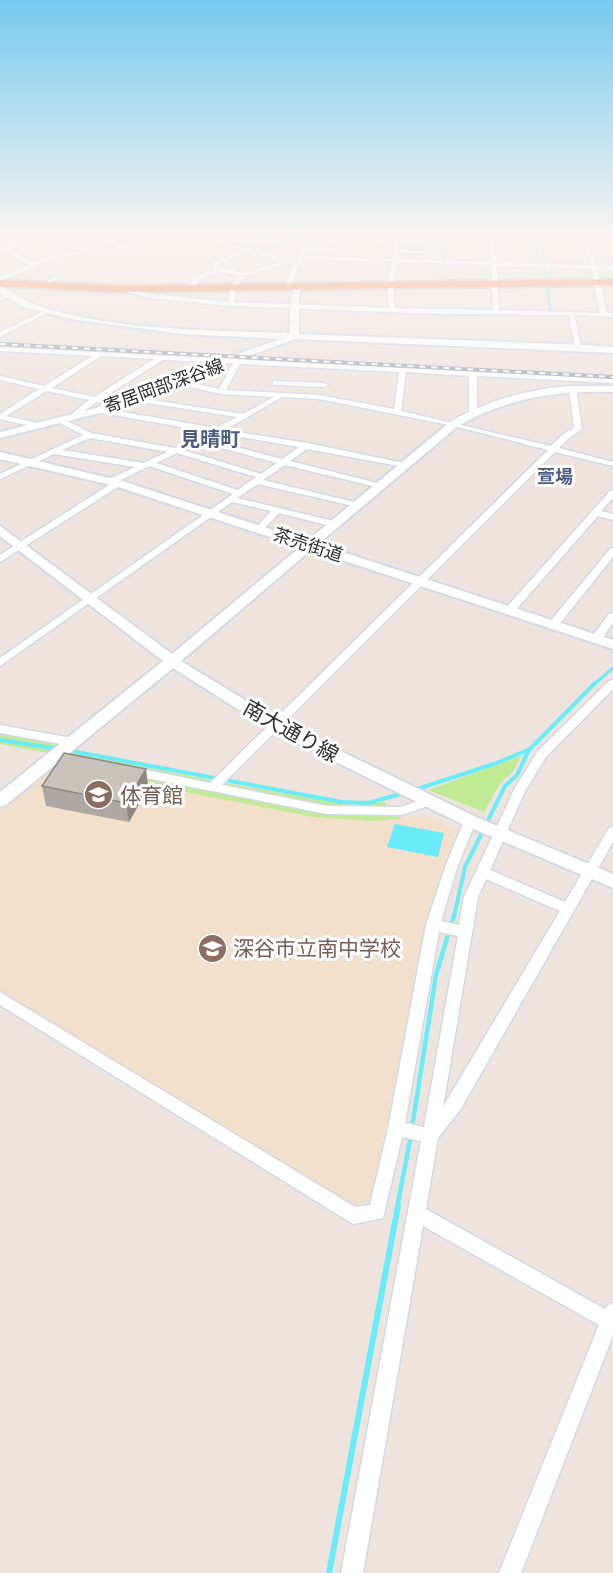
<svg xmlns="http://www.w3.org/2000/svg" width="613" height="1573" font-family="Montserrat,'Noto Sans JP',sans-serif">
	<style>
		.education { fill: #f2dfcc }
		.green { fill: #c1ea95 }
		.water { fill: #68ecfa }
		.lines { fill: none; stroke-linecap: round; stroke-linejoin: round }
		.stream-far4 { stroke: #68ecfa; stroke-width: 2 }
		.stream-far3 { stroke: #68ecfa; stroke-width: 3 }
		.stream-far2 { stroke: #68ecfa; stroke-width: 4 }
		.stream-far1 { stroke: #68ecfa; stroke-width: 4.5 }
		.stream { stroke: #68ecfa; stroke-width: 6 }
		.street-casing { stroke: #d2d9e6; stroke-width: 3 }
		.secondary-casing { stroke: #d2d9e6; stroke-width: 4 }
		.highway-casing { stroke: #c4c4c4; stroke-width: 4 }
		.street { fill: #fff; fill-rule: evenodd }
		.secondary { fill: #fff; fill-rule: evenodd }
		.highway { fill: #ff8458; fill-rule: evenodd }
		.rail-casing { stroke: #9fa7b8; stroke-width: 4 }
		.rail { stroke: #fff; stroke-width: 2; stroke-dasharray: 6; stroke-linecap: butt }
		.wall { fill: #ada8a2 }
		.shaded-wall { fill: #8d8884 }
		.building { fill: #c9c3bc; stroke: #8d8884; stroke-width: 1.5 }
		.labels { text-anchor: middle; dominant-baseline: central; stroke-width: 6; stroke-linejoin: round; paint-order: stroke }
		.far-street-label { font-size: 18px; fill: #2c2c2c; stroke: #fff }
		.far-neighbourhood-label { font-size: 18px; font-weight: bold; fill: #485c82; stroke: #fff }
		.far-quarter-label { font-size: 20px; font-weight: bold; fill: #485c82; stroke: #fff }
		.street-label { font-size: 21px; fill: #2c2c2c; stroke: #fff }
		.education-label { font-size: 21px; fill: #785e54; stroke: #fff; text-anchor: start }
	</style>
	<rect width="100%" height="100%" fill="#efe4dd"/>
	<path class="education" d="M63,763L359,817L424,816L460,831L441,877L432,905L371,1200L354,1206L0,991V813L53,768Z"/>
	<path class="green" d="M190,234H307L268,250L231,241L224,244Z
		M0,732L58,743L48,753L0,744Z
		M73,752L225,783L350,805L384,802L400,819L371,821L314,817L55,767Z
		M521,756L512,773L501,782L484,812L428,790Z"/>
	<path class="water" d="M395,824L444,833L438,857L387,847Z"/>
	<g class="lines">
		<path class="stream-far4" d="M540,234L551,313
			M261,253L306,234
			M444,262L446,234
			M0,347L227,359"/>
		<path class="stream-far3" d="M593,685L613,668"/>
		<path class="stream-far2" d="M0,740L59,749
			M66,750L342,802L368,803L404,793
			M414,790L494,764L528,750
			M454,917L465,867L505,786L517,775L529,750L595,683"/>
		<path class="stream-far1" d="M412,1128L436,975L454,915
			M397,1208L411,1135"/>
		<path class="stream" d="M329,1573L398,1206"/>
		<defs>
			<path id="street" d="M128,234H136L93,251L50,260L0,281V277L29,265L2,249V247H6L34,263L46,258L89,249Z
				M182,234H192L289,259L298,256L307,234H313L307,246L348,250L345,252L306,250L304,255L392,259L395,243L366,241L369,239L396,240L397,234H403L402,240L437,243L434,245L401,244L400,249L434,252L431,254L399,253L398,259L491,262L490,234L526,237V234H532V239L529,241L496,239L497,262L590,265L583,234H589L596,266H613V270L597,269L607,313H613V317L575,315L581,348L578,350L575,348L569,315L439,314L231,306L151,298L117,290L119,287L151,294L228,302L230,287L240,276C215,270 209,270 191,289L186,288L198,275L213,269L212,263L242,250ZM248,252L283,261L244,273L218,267L217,265ZM302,259L392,262L387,285L389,308L234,302L236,287L246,276L296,260L284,287L289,288ZM397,262L491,265L493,310L395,308L393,285ZM497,266L591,269L600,313L499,310Z
				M287,234H294C276,247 236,246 216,237L219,235L267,240Z
				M139,242L141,245L111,251L108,249Z
				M56,276L61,277L41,287L36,286Z
				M6,295L11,296L0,301V297Z
				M46,310L51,311L0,337V332Z
				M0,347L613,379V383L477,376V411L473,413L469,411V376L406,372L401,411L551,446L563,434L574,428L569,389L576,387L582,429L569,438L559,448L613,462V466L555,452L222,785L327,806L401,807L429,797L433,798L435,801L433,804L402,815L327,814L132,775L126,771L132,767L210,783L548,450L454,426L319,399L282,397L225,430L307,443L404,463L408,465L404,467L307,449L290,461L385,485L381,488L285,465L263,480L362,504L358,507L258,484L237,498L338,522L339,524L335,527L279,513L262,531L259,532L255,529L271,511L232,502L0,666V658L233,494L149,466L119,481L122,483L121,485L0,562V555L112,483L108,481L109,479L135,467L54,454L0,479V474L83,435L60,423V419H63L91,433L175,448L209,432L97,412V408H100L216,428L237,417L129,400H126V396L243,414L274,397L221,394L167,382L166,380L170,378L219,389L233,363L163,360L101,399L118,402V406L96,402L71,421L67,419L68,417L89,400L47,391L6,416L42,424V428H39L0,419V414L39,389L0,380V376L44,386L92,356L0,351ZM101,356L154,359L94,397L52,388ZM240,364L399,372L394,409L319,395L226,390ZM218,433L299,447L282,459L206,439ZM90,438L168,452L143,463L62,450ZM200,442L277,463L261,474L183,450ZM177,453L256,477L238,490L156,463Z
				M273,381L324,383L328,385L324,387L276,385H273Z
				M613,490V498L601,511L613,514V520L598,516L513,613H505V609L610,491Z
				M613,548V557L557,627H549V623L610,549Z
				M613,613V623L600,641H592L591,639L592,637L609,614Z
				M613,680V689L546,757L525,791L490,870L565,902L609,828L613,827V842L460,1110L438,1138L426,1209L605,1309L607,1306L613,1303V1335L521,1573H499L599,1325L423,1226L363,1573H341L421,1141L402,1137L383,1218L353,1224L0,1005V992L355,1207L370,1205L388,1129L426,925L446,865L464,821L470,817L476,821L458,865L441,921L459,925L464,897L515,788L538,751L609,681ZM486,879L560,911L443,1107L478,897ZM439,932L458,936L424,1127L405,1123Z
				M0,725L72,738L78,742L72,746L0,733Z"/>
			<path id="secondary" d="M25,234H35L0,252V247Z
				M298,284L302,287L299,298V334L585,345L613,347V353L296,339L173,382L104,412L0,438V432L96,408L167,378L281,339L183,334L70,319L24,307L0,293V286C12,291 21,300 33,304C111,331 207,330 289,333L291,298L294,287Z
				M572,386H613V392C557,390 507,398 458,426L318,544L613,640V649L311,550L181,661L279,721L476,817L613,874V888L464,825L269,729L173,668L6,805L0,807V792L163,661L0,536V526L172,654L300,547L115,486L0,459V452L122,481L307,541L450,422C489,400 528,389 572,386Z"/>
			<path id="highway" d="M613,279V285L119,292L0,286V280L119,286Z"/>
		</defs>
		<use href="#street" class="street-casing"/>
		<use href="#secondary" class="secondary-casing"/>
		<use href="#highway" class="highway-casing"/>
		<use href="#street" class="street"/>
		<use href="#secondary" class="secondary"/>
		<use href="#highway" class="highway"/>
		<defs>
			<path id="rail" d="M0,344L613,377"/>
		</defs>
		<use href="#rail" class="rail-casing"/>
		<use href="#rail" class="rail"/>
	</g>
	<path class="wall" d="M146,769L148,788L129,822L46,806L42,786Z"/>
	<path class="shaded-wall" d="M146,769L148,788L129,822L126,803Z"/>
	<path class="building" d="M64,753L146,769L126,803L42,786Z"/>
	<linearGradient id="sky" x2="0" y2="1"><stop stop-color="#75caef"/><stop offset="0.51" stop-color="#f8f3f0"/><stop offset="1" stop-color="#f8f3f0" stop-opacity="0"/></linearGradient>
	<rect width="613" height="455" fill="url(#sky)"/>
	<defs>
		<symbol id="school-disc" viewBox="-11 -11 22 22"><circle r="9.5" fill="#8d6e63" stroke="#fff"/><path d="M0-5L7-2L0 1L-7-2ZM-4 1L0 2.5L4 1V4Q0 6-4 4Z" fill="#fff"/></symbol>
	</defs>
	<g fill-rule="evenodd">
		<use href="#school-disc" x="82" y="778" width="33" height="33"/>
		<use href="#school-disc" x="196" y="932" width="33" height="33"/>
	</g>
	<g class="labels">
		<g class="far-street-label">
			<text transform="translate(164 386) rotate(-20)">寄居岡部深谷線</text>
			<text transform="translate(308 545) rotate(18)">茶売街道</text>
		</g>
		<g class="far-neighbourhood-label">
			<text x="555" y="477">萱場</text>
		</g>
		<g class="far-quarter-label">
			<text x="210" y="439">見晴町</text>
		</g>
		<g class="street-label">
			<text transform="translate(291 731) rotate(29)">南大通り線</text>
		</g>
		<g class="education-label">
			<text x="120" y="795">体育館</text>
			<text x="233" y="948">深谷市立南中学校</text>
		</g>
	</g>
</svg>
